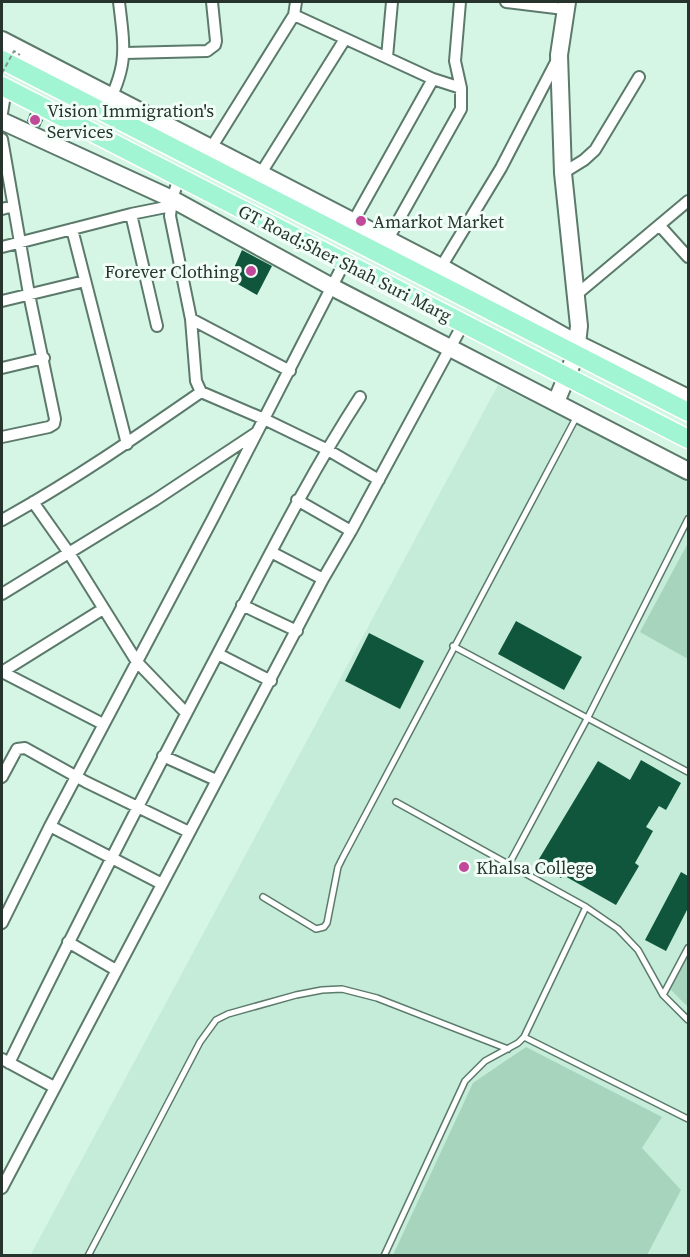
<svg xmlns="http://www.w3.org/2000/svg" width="690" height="1257" font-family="'Source Serif 4',serif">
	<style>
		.built { fill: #c4ecd8 }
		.green { fill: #a6d4bd }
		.building { fill: #10563c }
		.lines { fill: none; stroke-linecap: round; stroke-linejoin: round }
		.lane-casing { stroke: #5c7a6b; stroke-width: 8 }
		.street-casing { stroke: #5c7a6b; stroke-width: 14 }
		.secondary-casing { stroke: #5c7a6b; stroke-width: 20 }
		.primary-casing { stroke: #fff; stroke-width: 21 }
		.lane { stroke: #fff; stroke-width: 5 }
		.street { stroke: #fff; stroke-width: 10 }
		.secondary { stroke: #fff; stroke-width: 16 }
		.primary { stroke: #a1f5d2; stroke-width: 18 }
		.path-bridge { stroke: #81988c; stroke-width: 2; stroke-dasharray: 4.5 3; stroke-linecap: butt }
		.poi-dot { fill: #c2489a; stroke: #f1fef7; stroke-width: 2 }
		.labels { text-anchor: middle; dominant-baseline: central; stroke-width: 6; stroke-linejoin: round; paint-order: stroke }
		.poi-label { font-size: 18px; fill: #27342d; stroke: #f1fef7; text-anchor: start }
		.street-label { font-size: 18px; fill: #27342d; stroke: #f1fef7 }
	</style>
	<rect width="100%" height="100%" fill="#d5f6e5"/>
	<path class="built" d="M498,385L688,482V1255L30,1256Z"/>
	<path class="green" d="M688,543V659L640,632Z
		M688,952V1007L669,988Z
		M526,1047L662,1117L642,1148L681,1190L647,1255H393L473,1083Z"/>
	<path class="building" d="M30,113L43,120L40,127L27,121Z
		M242,250L272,266L257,295L229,279Z
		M516,621L582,657L564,690L498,654Z
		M369,633L424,661L400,709L345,681Z
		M641,760L681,783L666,810L659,806L646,827L653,831L635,863L639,866L616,905L563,875L561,878L536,864L598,761L630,780Z
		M681,872L688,876V908L666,951L645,940Z"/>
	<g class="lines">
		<defs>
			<path id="lane" d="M453,646L688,772
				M396,802L586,907L618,929L638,950L663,995L688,1020
				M509,864L587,719L688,519
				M263,897L316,929L324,927L327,923L338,867L343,857L577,416
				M663,995L688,948
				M524,1037L688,1119
				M88,1256L200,1042L216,1020L228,1014L296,995L322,990L342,989L377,998L508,1049
				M384,1256L465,1081L485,1061L518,1043L524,1037L586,907"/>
			<path id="street" d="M506,2L564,9
				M294,15L433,79L461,88
				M125,53L207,51L215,45L216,41L212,2
				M387,57L392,2
				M104,112C128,67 125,51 119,2
				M2,113L6,89
				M2,139L29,294L55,419L54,424L49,427L2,437
				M211,148L294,15L296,2
				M261,173L345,39
				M563,173L584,160L595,150L639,77
				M179,178L172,199L170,216L191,319L196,381L201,392L264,419L326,449L379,480
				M2,209L13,206
				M131,214L157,326
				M353,222L433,79
				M660,226L688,257
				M72,229L127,444
				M388,239L461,109V88L455,61L460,2
				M2,247L131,214L171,206
				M441,267L501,168L558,58
				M576,295L688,201
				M2,301L85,281
				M191,319L290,371
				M2,368L44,358
				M297,500L351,531
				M33,502L69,553L137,662L186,713
				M2,520C71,482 136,437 201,392
				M271,552L323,579
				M2,594L155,500L256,433
				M242,605L297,631
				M218,654L271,681
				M2,672L103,609
				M2,672L103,724
				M163,756L216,780
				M2,777L17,749L25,748L86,782L189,832
				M50,826L162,884
				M2,923L50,826L213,518L344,263
				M68,942L116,970
				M2,1059L54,1087
				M9,1063C76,926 146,790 217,655C263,568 306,480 360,397
				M2,1188L323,579L351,531L463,324"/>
			<path id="secondary" d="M2,40L441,267L578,344L688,398
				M2,121L172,199L332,287L688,471
				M556,402L576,354L579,326L563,173L559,55L567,2"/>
			<path id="primary" d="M2,60L688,412
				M2,86L688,439"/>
		</defs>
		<use href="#lane" class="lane-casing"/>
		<use href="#street" class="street-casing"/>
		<use href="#secondary" class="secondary-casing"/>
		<use href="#primary" class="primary-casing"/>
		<use href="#lane" class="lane"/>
		<use href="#street" class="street"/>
		<use href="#secondary" class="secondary"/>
		<use href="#primary" class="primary"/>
		<path class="path-bridge" d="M2,73L14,51L20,55"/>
	</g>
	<g class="poi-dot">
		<circle cx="35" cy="120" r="6"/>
		<circle cx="361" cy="221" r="6"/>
		<circle cx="251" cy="271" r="6"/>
		<circle cx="464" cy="867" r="6"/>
	</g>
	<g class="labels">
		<g class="poi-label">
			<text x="47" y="110">Vision Immigration's<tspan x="47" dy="21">Services</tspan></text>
			<text x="373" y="221">Amarkot Market</text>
			<text x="239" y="271" text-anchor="end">Forever Clothing</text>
			<text x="476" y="867">Khalsa College</text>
		</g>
		<g class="street-label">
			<text transform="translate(345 263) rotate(27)">GT Road;Sher Shah Suri Marg</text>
		</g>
	</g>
	<rect width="690" height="1257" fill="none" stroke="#27342d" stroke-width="6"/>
</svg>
